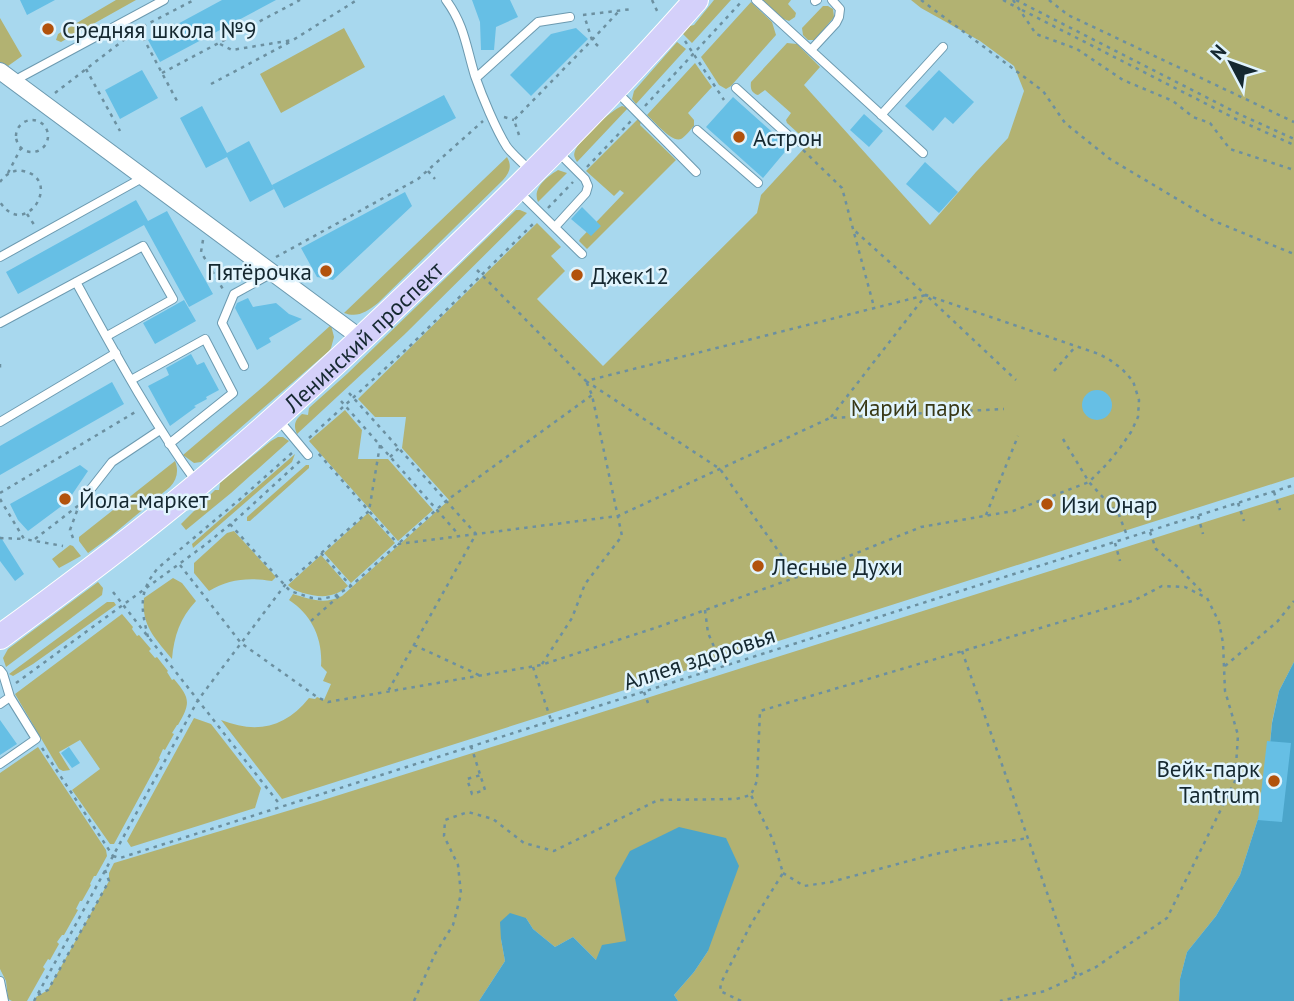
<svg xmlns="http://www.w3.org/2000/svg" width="1294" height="1001" font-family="'PT Sans',sans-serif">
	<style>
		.green { fill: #b2b272 }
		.water { fill: #4ba5ca }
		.building { fill: #66bfe5 }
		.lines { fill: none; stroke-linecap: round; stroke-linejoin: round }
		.lane-casing { stroke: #6c9ab0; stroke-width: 10 }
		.street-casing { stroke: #6c9ab0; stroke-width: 18 }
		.primary-casing { stroke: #fff; stroke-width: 26 }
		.path { stroke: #6c90a0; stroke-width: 2.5; stroke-dasharray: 3.5 5; stroke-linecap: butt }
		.lane { stroke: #fff; stroke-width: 8 }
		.street { stroke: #fff; stroke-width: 16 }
		.primary { stroke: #d4d0fa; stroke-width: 24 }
		.poi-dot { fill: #b2520c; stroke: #e1f4fd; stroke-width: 2.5 }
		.labels { text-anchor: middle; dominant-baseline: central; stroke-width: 5; stroke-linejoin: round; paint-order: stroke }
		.poi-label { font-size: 23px; fill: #152830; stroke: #e1f4fd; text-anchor: start }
		.street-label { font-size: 23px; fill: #152830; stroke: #e1f4fd }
		.park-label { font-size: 23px; fill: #383816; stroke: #e1f4fd }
	</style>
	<rect width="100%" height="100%" fill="#a8d8ee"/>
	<path class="green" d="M116,0H136L61,42L56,40L58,34Z
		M714,0H731L692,43L683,34L690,26L694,25Z
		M761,0H791L788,4L796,13L795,17L789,21L781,18Z
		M911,0H1294V477L282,799L221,720C256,734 285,728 309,698L315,699L317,697L324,700L331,684L323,681L327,672L321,666C323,639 312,615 289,600L293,594C310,599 324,605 342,596L449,500L402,448L406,417H375L358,399L537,223L561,247L551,256L565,271L537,299L603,366L757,213L761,195L809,143L787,123L786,120L791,113L765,90L758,95C752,93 750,89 751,82L787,43L797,44L820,67L804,85L930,225L976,172L1008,138L1024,91L1014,66L980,41L921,8Z
		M751,2L772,22L776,35L731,86L726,89L719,85L701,57Z
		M823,6H828L833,9L834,17L815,40H808L803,35L802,28Z
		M0,18L22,56L8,66L0,62Z
		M344,28L365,67L281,113L260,74Z
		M677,42L686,49L636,104L632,99L634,91Z
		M695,63L712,87L688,113L694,120V126C691,129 685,137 681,139C672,143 654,121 647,115Z
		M622,106L628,108L577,162C575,158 573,156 575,151C578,141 612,109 622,106Z
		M638,119L641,122L640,125L676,160L587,249L579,241L580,239L624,193L620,190L614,196L586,171Z
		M507,157C512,166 510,172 503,180L378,303C366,312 358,318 344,313Z
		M558,170L567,173L538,202C532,188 547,177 558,170Z
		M516,210H520L527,213L405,334L297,434C293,425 295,420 302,414L308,415L309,408L348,373Z
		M331,325L334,337L331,348L329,351L201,462L194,463L183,455L265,385Z
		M345,410L362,430L358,459H388L433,510L398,541L309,441Z
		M278,437H283L289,441L231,493L186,530L181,524L215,490H219L220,483L271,441Z
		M295,454L292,462L193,548L192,544Z
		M175,461C179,471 177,479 170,487L111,536L88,553L79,541V537Z
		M306,465H309V468L250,521H247V517Z
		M1294,494V662L1279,691L1272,722L1265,797L1240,875L1216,916L1187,952L1180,979L1179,1001H678L674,995L694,972L708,951L626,941L597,961L573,937L555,947L533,929L526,918L501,939L505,961L479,1001H35L36,997L48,990L109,881V873L114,863L317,802Z
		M368,513L395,543L351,583L324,553Z
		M234,531L276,577L272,581C249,577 228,579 209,591L194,573V563L227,533Z
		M70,545L73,546L81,556L59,568L52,559Z
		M321,555L348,586C334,598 321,598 303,593C297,591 293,590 288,585Z
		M173,578L182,583L196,601C180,618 174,636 172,659C156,639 141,626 144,598Z
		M98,582L103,588L102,595L6,667L3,658L8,649Z
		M107,602H114L116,605L33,664L13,676L9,674Z
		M122,614L133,627L132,629L137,636L139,635L151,649L149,651L155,658L157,657L168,671L167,672L172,680L174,679C190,698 191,703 178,725H177L172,733L174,734L165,750L163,749L159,758L160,759L114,844H110L72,790L100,769L80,740L59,752L70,770L63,771L59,769L15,694Z
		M194,718L211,724L261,788L255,808L131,847L127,841Z
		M38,747L106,850L107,856L96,876H94L90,884L91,885L82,901H80L76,909L78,910L64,935H62L57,942L59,944L50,960L48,959L43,967L45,969L27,1001H12L8,999L6,981L0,969V773Z"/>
	<path class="water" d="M1294,662V1001H1179L1180,979L1187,952L1216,916L1240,875L1265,797L1272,723L1279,691Z
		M679,827L726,838L739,866L708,951L694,972L674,995L678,1001H479L505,961L501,939L500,922L510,913L526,918L533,929L555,947L573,937L596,960L602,945L626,941L615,878L630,851Z"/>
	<path class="building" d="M20,0H55L27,15Z
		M222,0H276L160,62L148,40Z
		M472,0H510L518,17L496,27L494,50H481L480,22Z
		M576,28L588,39L531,96L510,75L551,34Z
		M142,70L158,98L120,119L105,90Z
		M939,70L974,102L953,124L945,117L933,131L905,106Z
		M444,95L456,118L284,208L272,185Z
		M733,97L789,147L763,178L706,127Z
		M202,106L227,153L249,141L274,189L250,202L227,157L206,168L180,118Z
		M864,114L883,131L869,147L850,130Z
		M925,162L958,192L939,213L906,184Z
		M405,192L412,206L333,280L317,277L301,248Z
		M136,200L148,221L167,211L213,294L189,307L144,225L18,294L6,272Z
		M582,207L601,226L591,236L571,219Z
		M248,298L253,307L276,303L289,314L302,319L269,338L271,342L257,350L235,308L237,303Z
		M184,300L196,321L155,344L143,323Z
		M191,354L197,365L204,362L219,390L206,397L207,399L194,406L196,407L170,426L148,386L169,375L166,368Z
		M112,382L124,404L0,475V446Z
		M1082 405a15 15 0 1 1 30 0a15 15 0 1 1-30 0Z
		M80,465L88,471L67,502L28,531L18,520L10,504Z
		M0,536L24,574L15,581L0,561Z
		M0,720L17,744L0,755Z
		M1267,741L1291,743L1282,822L1258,820Z
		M69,747L80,763L72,768L61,753Z"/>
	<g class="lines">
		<defs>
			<path id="lane" d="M446,0C465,26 466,47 475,76C482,96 496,130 507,147C513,155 523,163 530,171
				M756,0L923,153
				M815,1L817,0
				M811,50L836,23L839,17L840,9L832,0
				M476,78L538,22L570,17
				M15,82L21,77L164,0
				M736,88L790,137
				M617,92L696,172
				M881,115L943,47
				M697,130L758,183
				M519,192L582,254
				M555,227L586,193L588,186L585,179L559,153
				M0,257L144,177
				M76,282C114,351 151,420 197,483
				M0,323L143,246L173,299L107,336
				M244,366L222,323L234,294L272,273
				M131,380L205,339L233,393L169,444
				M278,419L308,455
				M0,422L116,353
				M87,494L112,462L160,430
				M0,670L3,674L10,697L36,739L0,764
				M0,704L10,697
				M0,981L4,1001"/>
			<path id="street" d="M0,71L362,339"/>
			<g id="primary">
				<path id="s1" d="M0,637C75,582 150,526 221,465C300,398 375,326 450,254C535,172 618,89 696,0"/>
			</g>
		</defs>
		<use href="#lane" class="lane-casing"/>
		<use href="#street" class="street-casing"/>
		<use href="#primary" class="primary-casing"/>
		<path class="path" d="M652,0L659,15
			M921,0L1043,91L1065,123L1110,159L1214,221L1294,254
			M1003,0L1016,7
			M1013,0L1036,34L1077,49L1123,80L1173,101L1193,117L1210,123L1230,149L1294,170
			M1016,0L1239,114L1294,139
			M1049,0L1068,15L1294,122
			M1022,10L1236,119L1294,145
			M583,15L632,9
			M139,30L177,101
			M685,41L724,100
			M220,44L232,50L293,40L357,0
			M598,46L592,40L619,11
			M86,69L120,131
			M162,73L300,0
			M211,84L290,42
			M55,93L138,29L194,0
			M645,106L743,0
			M504,117L514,120
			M16 136a16 16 0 1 1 32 0a16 16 0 1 1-32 0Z
			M519,135L514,120L592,40L584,15
			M797,144L842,188L874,307
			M587,167L631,121
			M428,171L435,179
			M8,173L21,148
			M0,182C5,175 13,169 23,171C64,179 25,241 0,202
			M548,208L573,182
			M27,214L35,226
			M203,240L201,252L224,291
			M276,257L418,179L483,121
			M477,270L586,381L926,295L1016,380
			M0,364V370
			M1054,371L1076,346
			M586,381L720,469L797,577
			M349,393L476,534L387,693
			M341,401L459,535
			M831,417L926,295
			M309,438L412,344L534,223
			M1063,439L1089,482L1119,515L1128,538
			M380,445L369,511L398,544L618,516L830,418L1004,409
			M390,457L399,448
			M1274,492L1280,510
			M0,493L137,411
			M0,499L24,539L63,546
			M1238,503L1244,521
			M986,515L1018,436
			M1198,516L1203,534
			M230,524L290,591L312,598L321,599L335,596L351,586L446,501L592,395
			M1150,532L1156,549L1179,568L1204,594
			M0,538L24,539
			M73,538L70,530L78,508
			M35,539L79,505
			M1115,543L1120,561
			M321,553L351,586
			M180,565L241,643L317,697L328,702L541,665L658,627L797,577L921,527L1013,511L1089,482L1107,464L1120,448L1131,432L1138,417L1139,400L1133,381L1122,369L1110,360L1099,354L926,295L854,230
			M113,592L281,806
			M705,610L708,633L723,667
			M311,621L340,595
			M148,637C141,608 138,592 158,568L239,500L293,452
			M414,645L481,676
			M962,651L1076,975
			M542,664L572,618L585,584L622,536L592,395L586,381
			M1225,666L1277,622L1294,601
			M533,667L551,720
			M16,683L205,545L238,518L300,461
			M644,692L648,703
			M471,746L485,790L472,794L467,779L481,775
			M42,748L113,856
			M113,856L120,858L1294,485
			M783,873L804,886L831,882L931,855L969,847L1028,838
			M38,995L48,990L109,881L105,870
			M34,1001L198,700L285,585L369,511L318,453
			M414,1001L435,954L453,925L461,894L458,865L444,836L445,820L468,812L493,819L524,843L554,851L658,800L736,799L751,795L757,781L760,711L1135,600L1162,586L1185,587L1207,598L1219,622L1223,643L1225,691L1238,735L1235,781L1167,918L1096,967L1045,991L1000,1001
			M741,1001L720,991L721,983L751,924L783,873L773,840L751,795"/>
		<use href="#lane" class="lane"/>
		<use href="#street" class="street"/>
		<use href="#primary" class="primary"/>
	</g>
	<g class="poi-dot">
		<circle cx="48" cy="29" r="7"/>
		<circle cx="739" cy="137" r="7"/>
		<circle cx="326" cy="271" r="7"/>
		<circle cx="577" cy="275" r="7"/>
		<circle cx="65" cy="499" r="7"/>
		<circle cx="1047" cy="504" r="7"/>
		<circle cx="758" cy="566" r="7"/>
		<circle cx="1274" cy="781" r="7"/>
	</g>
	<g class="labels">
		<g class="poi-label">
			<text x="62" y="29">Средняя школа №9</text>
			<text x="753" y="137">Астрон</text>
			<text x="312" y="271" text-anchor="end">Пятёрочка</text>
			<text x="591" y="275">Джек12</text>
			<text x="79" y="499">Йола-маркет</text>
			<text x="1061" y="504">Изи Онар</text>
			<text x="772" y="566">Лесные Духи</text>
			<text x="1260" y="768" text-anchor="end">Вейк-парк<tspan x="1260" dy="26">Tantrum</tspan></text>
		</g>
		<g class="street-label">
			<text stroke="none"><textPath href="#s1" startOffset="472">Ленинский проспект</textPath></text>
			<text transform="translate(699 658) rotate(-18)">Аллея здоровья</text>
		</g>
		<g class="park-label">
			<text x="911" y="407">Марий парк</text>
		</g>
	</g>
	<g transform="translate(1231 63) rotate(311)" stroke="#e1f4fd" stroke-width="5" paint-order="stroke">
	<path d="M0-5L12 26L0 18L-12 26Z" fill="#152830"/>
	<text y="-10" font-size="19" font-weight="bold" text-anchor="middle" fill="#152830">N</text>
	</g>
</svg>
